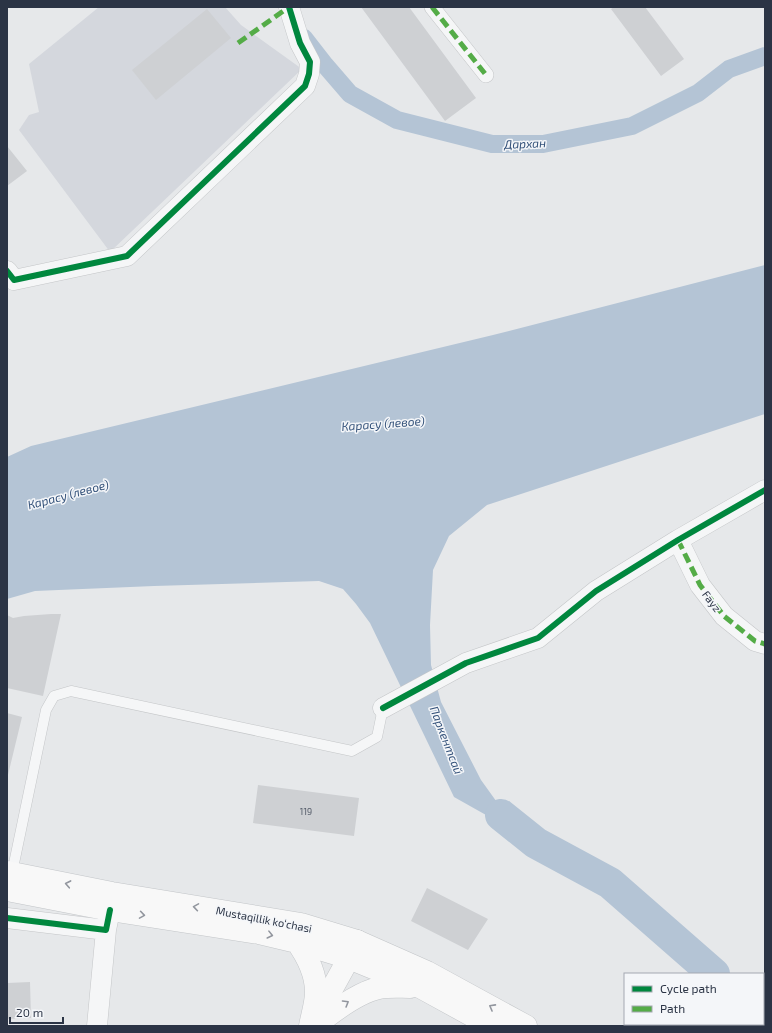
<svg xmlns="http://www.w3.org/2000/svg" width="772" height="1033" font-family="'Exo 2',sans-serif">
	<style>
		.built { fill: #d4d7dd }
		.water { fill: #b4c4d5 }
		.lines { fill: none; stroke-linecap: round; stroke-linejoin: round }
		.canal { stroke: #b4c4d5; stroke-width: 18 }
		.river { stroke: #b4c4d5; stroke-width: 32 }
		.building { fill: #ced0d3 }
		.service-casing { stroke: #c4c6c8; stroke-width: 11 }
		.pedestrian-casing { stroke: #c4c6c8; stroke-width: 16 }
		.minor-casing { stroke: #c4c6c8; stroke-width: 21 }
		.secondary-casing { stroke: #c4c6c8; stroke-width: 23 }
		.primary-casing { stroke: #c2c5c8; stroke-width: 23 }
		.service { stroke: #f5f6f7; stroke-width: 10 }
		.pedestrian { stroke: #f5f6f7; stroke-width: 15 }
		.minor { stroke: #f5f6f7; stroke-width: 20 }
		.secondary { stroke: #f8f8f8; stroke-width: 22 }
		.primary { stroke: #f8f8f8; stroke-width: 22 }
		.quiet { stroke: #54ac47; stroke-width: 5; stroke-dasharray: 10 5; stroke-linecap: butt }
		.cycleway-casing { stroke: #f4f6f9; stroke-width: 8 }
		.cycleway { stroke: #00873e; stroke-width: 6 }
		.oneway { stroke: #92969e }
		.labels { text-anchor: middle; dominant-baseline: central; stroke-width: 3; stroke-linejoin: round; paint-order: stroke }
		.number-label { font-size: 9px; fill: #545c69 }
		.street-label { font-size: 11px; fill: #2b3445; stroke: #f4f6f9 }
		.water-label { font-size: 12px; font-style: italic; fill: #34527a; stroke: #f4f6f9 }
	</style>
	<rect width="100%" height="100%" fill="#e6e8ea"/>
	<path class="built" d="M99,7H225L241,25L302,69L110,252L19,130L29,115L39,112L29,64Z"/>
	<path class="water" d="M765,265V414L487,505L449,536L433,570L430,625L431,665L441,702L481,780L499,805L536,843L454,797L370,623L356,604L343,589L319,581L154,586L35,591L7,599V457L31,446L493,335Z"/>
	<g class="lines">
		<path class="canal" d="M304,38L325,65L350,94L397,120L492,144H543L632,126L698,93L729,69L765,56"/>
		<path class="river" d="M501,815L536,843L610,883L714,974
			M763,1017L765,1019"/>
	</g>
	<path class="building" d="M361,7H409L476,98L445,121Z
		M614,7H645L684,59L661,76L611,9Z
		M207,9L231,38L156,100L132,70Z
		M7,146L27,171L7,186Z
		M51,614H61L43,696L7,688V615L13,618L24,616Z
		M7,713L22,717L8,775H7Z
		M258,785L359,798L354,836L253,823Z
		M427,888L488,919L468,950L411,921Z
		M30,982L31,1018L7,1019V983Z"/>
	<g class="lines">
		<defs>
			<path id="service" d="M12,873L46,710L54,696L71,691L352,751L377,737L383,708"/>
			<path id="pedestrian" d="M432,7L486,75"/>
			<path id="minor" d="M7,271L14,280L127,256L305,86L309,74L310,62L300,43L289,7
				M678,540L700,585L724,616L755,641L765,644
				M383,708L466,663L538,638L596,591L678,540L765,490
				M7,918L106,930L110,910
				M97,1026L106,930"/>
			<path id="secondary" d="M312,1025L349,958L357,941"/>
			<path id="primary" d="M7,872L112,893L301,924L357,941L427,972L526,1026
				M7,890L110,910L259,933L297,942L349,958L420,987L491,1026
				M297,942C307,956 316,973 316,992C316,1003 312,1015 310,1026
				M315,1026C331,1013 359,992 379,988C389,986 400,987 410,987"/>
		</defs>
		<use href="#service" class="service-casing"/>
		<use href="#pedestrian" class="pedestrian-casing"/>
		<use href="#minor" class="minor-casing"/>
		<use href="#secondary" class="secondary-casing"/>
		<use href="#primary" class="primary-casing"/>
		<use href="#service" class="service"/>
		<use href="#pedestrian" class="pedestrian"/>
		<use href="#minor" class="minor"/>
		<use href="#secondary" class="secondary"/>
		<use href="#primary" class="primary"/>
		<path class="quiet" d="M432,7L486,75
			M238,43L289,7
			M678,540L700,585L724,616L755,641L765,644"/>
		<defs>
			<path id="cycleway" d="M7,271L14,280L127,256L305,86L309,74L310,62L300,43L289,7
				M383,708L466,663L538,638L596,591L678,540L765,490
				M7,918L106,930L110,910"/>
		</defs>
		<use href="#cycleway" class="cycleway-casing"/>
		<use href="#cycleway" class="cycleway"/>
	</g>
	<defs><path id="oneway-chevron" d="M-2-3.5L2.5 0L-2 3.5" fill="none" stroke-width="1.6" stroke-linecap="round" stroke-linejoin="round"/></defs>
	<g class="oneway">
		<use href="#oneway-chevron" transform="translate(68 884) rotate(-169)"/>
		<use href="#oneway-chevron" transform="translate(196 907) rotate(-171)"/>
		<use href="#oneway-chevron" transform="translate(142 915) rotate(9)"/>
		<use href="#oneway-chevron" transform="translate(270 935) rotate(14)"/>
		<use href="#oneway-chevron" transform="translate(346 1003) rotate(-31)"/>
		<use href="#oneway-chevron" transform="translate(492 1007) rotate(-151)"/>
	</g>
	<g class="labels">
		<g class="number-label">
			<text x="306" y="811">119</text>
		</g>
		<g class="street-label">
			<text transform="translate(712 601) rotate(53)">Fayz</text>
			<text transform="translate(264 919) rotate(11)">Mustaqillik ko‘chasi</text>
		</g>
		<g class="water-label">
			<text transform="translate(525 143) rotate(-2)">Дархан</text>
			<text transform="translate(383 423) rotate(-4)">Карасу (левое)</text>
			<text transform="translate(68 494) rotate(-15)">Карасу (левое)</text>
			<text transform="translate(447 740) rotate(69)">Паркентсай</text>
		</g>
	</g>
	<rect width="772" height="1033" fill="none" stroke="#2b3445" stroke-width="16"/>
	<rect x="624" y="973" width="140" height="52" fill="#f4f6f9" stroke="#a4a8b1"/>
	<rect x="632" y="986" width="20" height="6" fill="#00873e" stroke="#a4a8b1"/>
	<text x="660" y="993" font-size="12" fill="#2b3445">Cycle path</text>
	<rect x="632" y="1006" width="20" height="6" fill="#54ac47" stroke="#a4a8b1"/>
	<text x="660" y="1013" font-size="12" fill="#2b3445">Path</text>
	<path d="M10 1017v6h53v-6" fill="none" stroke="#2b3445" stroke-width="2"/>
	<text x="16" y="1017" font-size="12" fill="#2b3445" stroke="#f4f6f9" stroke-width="3" paint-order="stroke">20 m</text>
</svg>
